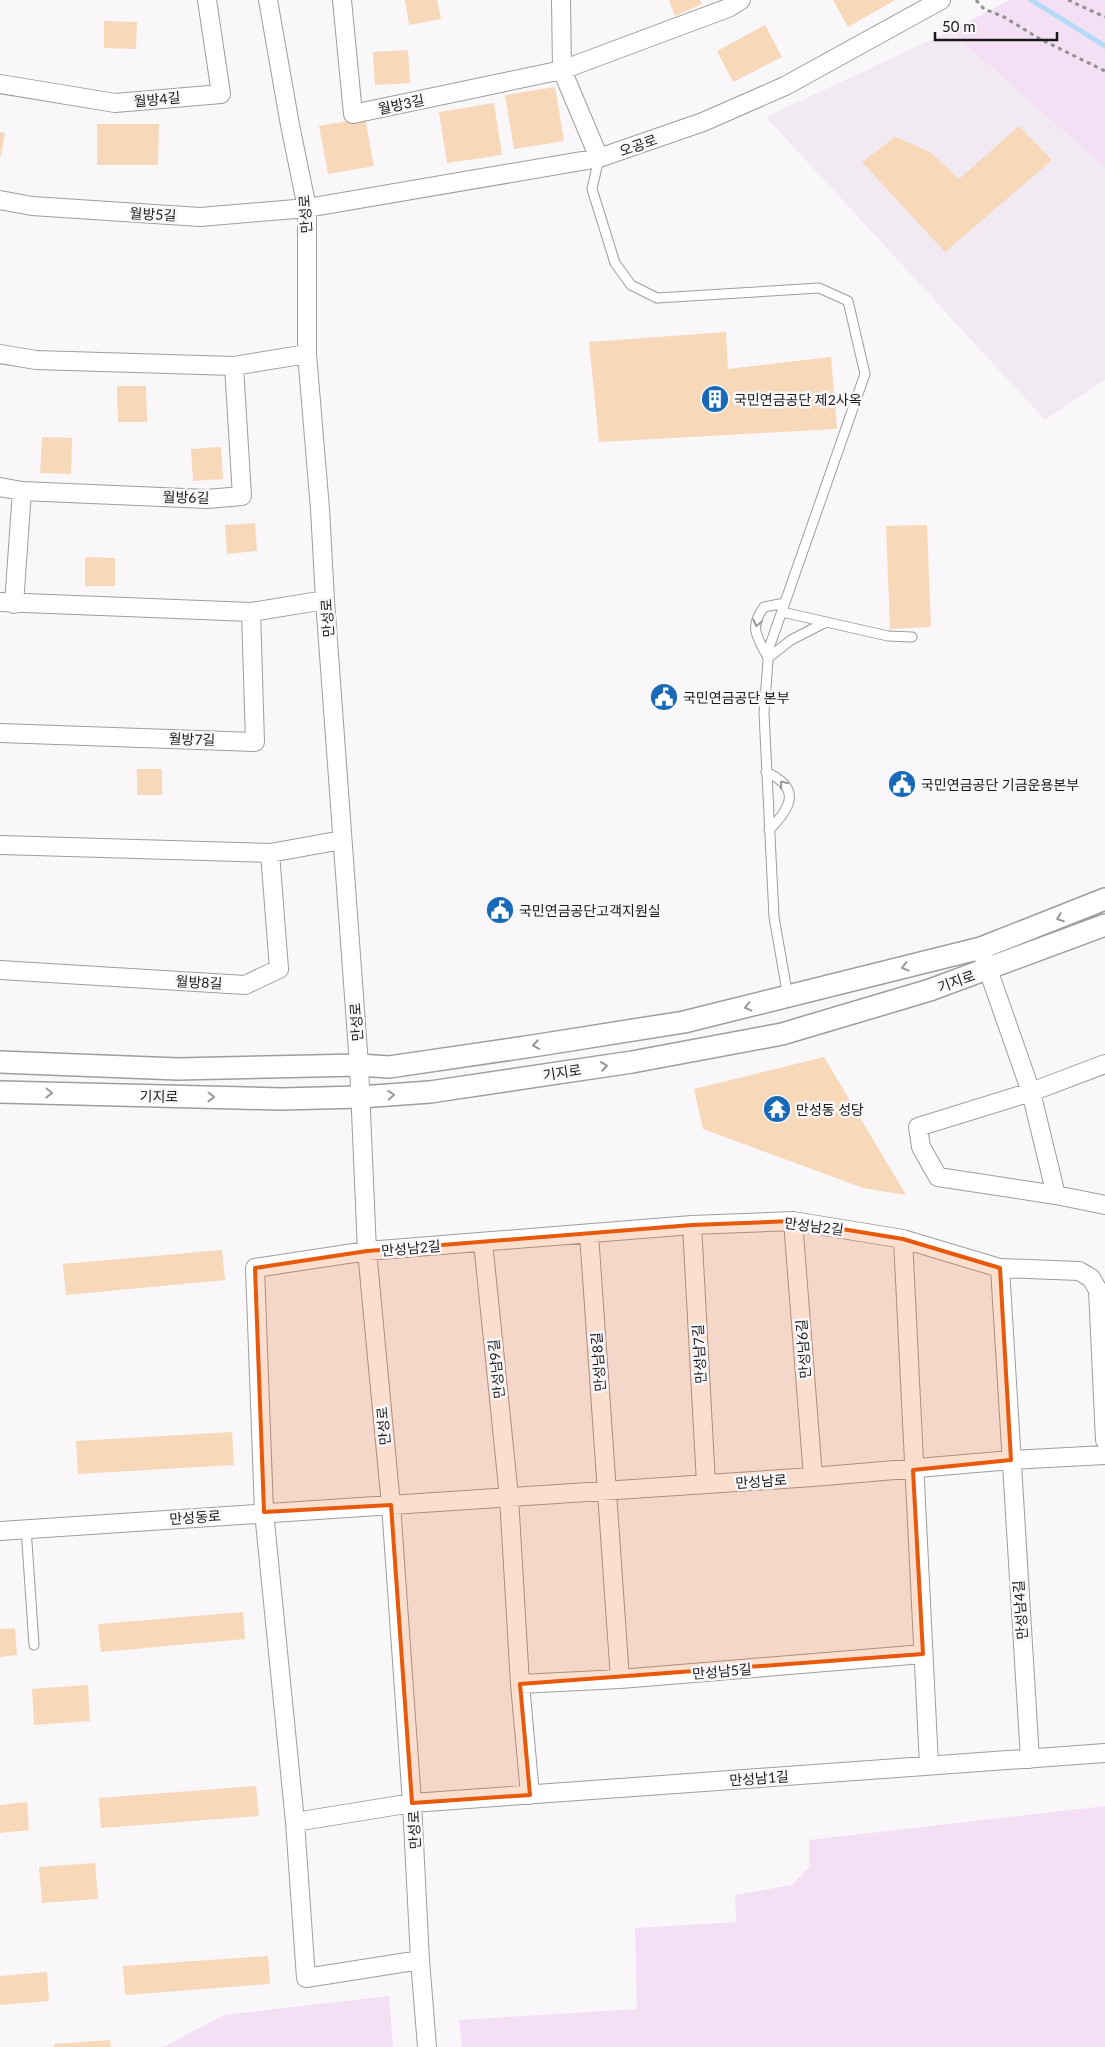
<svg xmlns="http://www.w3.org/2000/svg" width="1105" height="2047" font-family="Lato,'Noto Sans KR',sans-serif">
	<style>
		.built { fill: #f2eaf2 }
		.green { fill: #f4e0f5 }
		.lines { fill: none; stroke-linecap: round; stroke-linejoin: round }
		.stream { stroke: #b5daf5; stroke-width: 5 }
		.building { fill: #f7d8b9 }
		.service-casing { stroke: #9f9d9f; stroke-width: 11 }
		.minor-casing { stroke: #9f9d9f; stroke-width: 20 }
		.tertiary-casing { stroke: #9f9d9f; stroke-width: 24 }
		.path { stroke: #939193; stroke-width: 3; stroke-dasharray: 4 4; stroke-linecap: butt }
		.service { stroke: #fff; stroke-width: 9 }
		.minor { stroke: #fff; stroke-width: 18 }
		.tertiary { stroke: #fff; stroke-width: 21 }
		.oneway { stroke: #989898 }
		.marked { fill: #e8590c; fill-opacity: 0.2; stroke: #e8590c; stroke-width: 4; stroke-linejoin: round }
		.labels { text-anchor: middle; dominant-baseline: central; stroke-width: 5; stroke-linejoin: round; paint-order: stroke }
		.street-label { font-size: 14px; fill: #1b1a1b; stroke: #f9f7f9 }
		.poi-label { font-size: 14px; fill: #1b1a1b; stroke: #f9f7f9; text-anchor: start }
	</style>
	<rect width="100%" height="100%" fill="#f9f7f9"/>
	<path class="built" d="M950,31L1105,168V380L1045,420L766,117Z"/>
	<path class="green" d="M1010,0H1105V168L950,31Z
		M1105,1806V2047H462L459,2020L637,2009L635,1928L736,1922L735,1895L792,1885L809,1867V1840Z
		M389,1996L393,2047H163L224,2015Z"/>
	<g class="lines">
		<path class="stream" d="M1031,0L1105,46"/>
	</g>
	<path class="building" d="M405,0H437L441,19L409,25Z
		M669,0H700L702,4L675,16Z
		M833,0H895L848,27Z
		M104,21L137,22L136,49L104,48Z
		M765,25L782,57L733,82L717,51Z
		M408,50L410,83L375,85L373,52Z
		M555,87L564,141L514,149L505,95Z
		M494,103L502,155L447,163L439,112Z
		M365,118L374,166L328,174L319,126Z
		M97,124H159L158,165H97Z
		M1019,126L1052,160L945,252L862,162L895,137L930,152L959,179Z
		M0,132L5,133L1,156H0Z
		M726,332L728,369L831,357L837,429L599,442L589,342Z
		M117,386H146L147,422H118Z
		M42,437L72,438L71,474L40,473Z
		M221,447L223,479L193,481L191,449Z
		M255,523L257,551L227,554L225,525Z
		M927,525L931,627L890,629L886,526Z
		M85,557L115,558V586H85Z
		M137,769H162V795H137Z
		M824,1057L906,1195L863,1188L703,1129L694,1089Z
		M222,1250L225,1280L66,1295L63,1264Z
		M232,1432L234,1465L78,1474L76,1441Z
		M243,1612L245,1639L101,1652L98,1624Z
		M15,1628L17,1655L0,1657V1629Z
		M88,1685L90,1721L34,1725L32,1689Z
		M256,1786L259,1816L101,1828L99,1798Z
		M27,1802L29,1830L0,1833V1805Z
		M95,1863L98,1899L42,1903L39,1867Z
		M268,1956L270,1984L125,1995L123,1966Z
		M47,1972L49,2001L0,2005V1976Z
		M110,2040L111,2047H54V2044Z"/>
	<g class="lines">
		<defs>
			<path id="service" d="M599,158L592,189L615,263L631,285L657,298L819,288L848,301L865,374L769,648L764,713L774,917L788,997
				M785,603L764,607C748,628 758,638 768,658L791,640L826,622
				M782,612L888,636L912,637
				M766,772C802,788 791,808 769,830
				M26,1528L34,1645"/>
			<path id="minor" d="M268,0L290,125L307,208V354L320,509L325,600L359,1065L367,1251L391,1505L412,1803L420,1960L427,2047
				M342,0L353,114L562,70L728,8L741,0
				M561,0L562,70L599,158
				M0,84L115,103L221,94L207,0
				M0,200L32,206L200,217L307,208L599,158L703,122L785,86L941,0
				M0,354L36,360L234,366L307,354
				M0,487L22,491L207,499L242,496L234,366
				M0,602L251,612L325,600
				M14,604L22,491
				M0,733L255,742L251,612
				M0,845L270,853L342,840
				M984,958L1031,1092L1056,1195
				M0,970L245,985L279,969L270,853
				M1105,1064L1031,1092L918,1127L921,1147L938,1177L1056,1195L1105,1205
				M793,1221L813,1477
				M692,1225L706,1484
				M589,1234L620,1679
				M903,1239L929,1765
				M483,1242L509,1497L520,1684L530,1795
				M1000,1268L1030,1759
				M0,1531L813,1477L1011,1460L1105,1455
				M520,1684L620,1679L923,1654
				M295,1822L412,1803L1105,1753
				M420,1960L306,1978L295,1822L264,1512L255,1268L367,1251L692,1225L793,1221L903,1239L1000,1268L1079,1271L1091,1278L1098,1290L1105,1440"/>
			<path id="tertiary" d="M0,1062L178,1069L359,1065L389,1067L539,1045L684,1022L981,948L1105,899
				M0,1092L281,1099L360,1097L430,1092L632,1062L782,1034L930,990L1105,925"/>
		</defs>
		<use href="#service" class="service-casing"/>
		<use href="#minor" class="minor-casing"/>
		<use href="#tertiary" class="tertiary-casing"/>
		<path class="path" d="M976,0L984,9L1004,17L1040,39L1105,71
			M1068,0L1105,17"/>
		<use href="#service" class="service"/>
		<use href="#minor" class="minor"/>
		<use href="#tertiary" class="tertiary"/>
	</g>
	<defs><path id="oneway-chevron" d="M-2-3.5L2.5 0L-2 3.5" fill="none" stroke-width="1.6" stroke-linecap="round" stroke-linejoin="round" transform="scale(1.25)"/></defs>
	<g class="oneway">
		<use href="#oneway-chevron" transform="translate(757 623) rotate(103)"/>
		<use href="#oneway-chevron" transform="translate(783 784) rotate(-128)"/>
		<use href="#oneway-chevron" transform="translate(1060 918) rotate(159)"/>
		<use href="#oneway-chevron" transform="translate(905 967) rotate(166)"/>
		<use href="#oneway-chevron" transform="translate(748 1007) rotate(166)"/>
		<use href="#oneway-chevron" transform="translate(536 1045) rotate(171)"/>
		<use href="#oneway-chevron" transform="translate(604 1066) rotate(-9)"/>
		<use href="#oneway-chevron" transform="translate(49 1093) rotate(1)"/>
		<use href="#oneway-chevron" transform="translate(391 1095) rotate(-4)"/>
		<use href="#oneway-chevron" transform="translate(211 1097) rotate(1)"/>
	</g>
	<path class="marked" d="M793,1221L903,1239L1000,1268L1011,1460L913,1470L923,1654L520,1684L530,1795L412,1803L391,1505L264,1512L255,1268L367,1251L692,1225Z"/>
	<defs>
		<symbol id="building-disc" viewBox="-11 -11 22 22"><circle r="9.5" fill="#186ab8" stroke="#f9f7f9"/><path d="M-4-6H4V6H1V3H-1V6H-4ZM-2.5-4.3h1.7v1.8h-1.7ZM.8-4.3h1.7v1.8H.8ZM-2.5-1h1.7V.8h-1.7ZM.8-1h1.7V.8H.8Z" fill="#fff"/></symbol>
		<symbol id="civic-disc" viewBox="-11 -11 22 22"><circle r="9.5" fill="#186ab8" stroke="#f9f7f9"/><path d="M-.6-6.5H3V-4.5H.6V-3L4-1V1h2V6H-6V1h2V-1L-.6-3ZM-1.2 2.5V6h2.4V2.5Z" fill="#fff"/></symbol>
		<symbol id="temple-disc" viewBox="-11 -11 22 22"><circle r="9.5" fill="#186ab8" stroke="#f9f7f9"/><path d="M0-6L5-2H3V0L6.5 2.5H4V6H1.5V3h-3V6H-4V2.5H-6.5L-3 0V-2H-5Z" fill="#fff"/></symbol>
	</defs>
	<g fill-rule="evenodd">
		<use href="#building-disc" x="699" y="383" width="32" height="32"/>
		<use href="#civic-disc" x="648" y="681" width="32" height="32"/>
		<use href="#civic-disc" x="886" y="768" width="32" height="32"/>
		<use href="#civic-disc" x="484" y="894" width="32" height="32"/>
		<use href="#temple-disc" x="761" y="1093" width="32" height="32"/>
	</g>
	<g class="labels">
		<g class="street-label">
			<text transform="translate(157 99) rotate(-5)">월방4길</text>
			<text transform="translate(401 104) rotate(-12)">월방3길</text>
			<text transform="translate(638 145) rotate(-19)">오공로</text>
			<text transform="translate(153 214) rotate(3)">월방5길</text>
			<text transform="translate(305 214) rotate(-94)">만성로</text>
			<text transform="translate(186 497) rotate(1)">월방6길</text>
			<text transform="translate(327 618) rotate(-94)">만성로</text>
			<text transform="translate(192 739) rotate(2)">월방7길</text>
			<text transform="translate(956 981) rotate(-20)">기지로</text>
			<text transform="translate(199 982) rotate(3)">월방8길</text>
			<text transform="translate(356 1022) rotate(-94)">만성로</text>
			<text transform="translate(562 1072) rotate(-9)">기지로</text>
			<text transform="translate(159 1096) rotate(1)">기지로</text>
			<text transform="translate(814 1226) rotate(7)">만성남2길</text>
			<text transform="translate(411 1248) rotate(-5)">만성남2길</text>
			<text transform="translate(803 1349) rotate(-94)">만성남6길</text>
			<text transform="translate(699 1354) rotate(-93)">만성남7길</text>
			<text transform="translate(598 1362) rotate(-94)">만성남8길</text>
			<text transform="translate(496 1369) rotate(-96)">만성남9길</text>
			<text transform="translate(383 1426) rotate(-95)">만성로</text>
			<text transform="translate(761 1481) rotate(-4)">만성남로</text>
			<text transform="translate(195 1517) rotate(-4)">만성동로</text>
			<text transform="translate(1020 1610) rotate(-94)">만성남4길</text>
			<text transform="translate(722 1671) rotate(-5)">만성남5길</text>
			<text transform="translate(759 1778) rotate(-4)">만성남1길</text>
			<text transform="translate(414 1830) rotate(-93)">만성로</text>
		</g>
		<g class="poi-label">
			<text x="734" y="399">국민연금공단 제2사옥</text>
			<text x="683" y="697">국민연금공단 본부</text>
			<text x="921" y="784">국민연금공단 기금운용본부</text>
			<text x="519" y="910">국민연금공단고객지원실</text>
			<text x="796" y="1109">만성동 성당</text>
		</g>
	</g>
	<path d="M935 32v8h122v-8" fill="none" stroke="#1b1a1b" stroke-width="2.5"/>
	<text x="942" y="32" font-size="15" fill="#1b1a1b" stroke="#f9f7f9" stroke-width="4" paint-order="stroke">50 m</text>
</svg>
